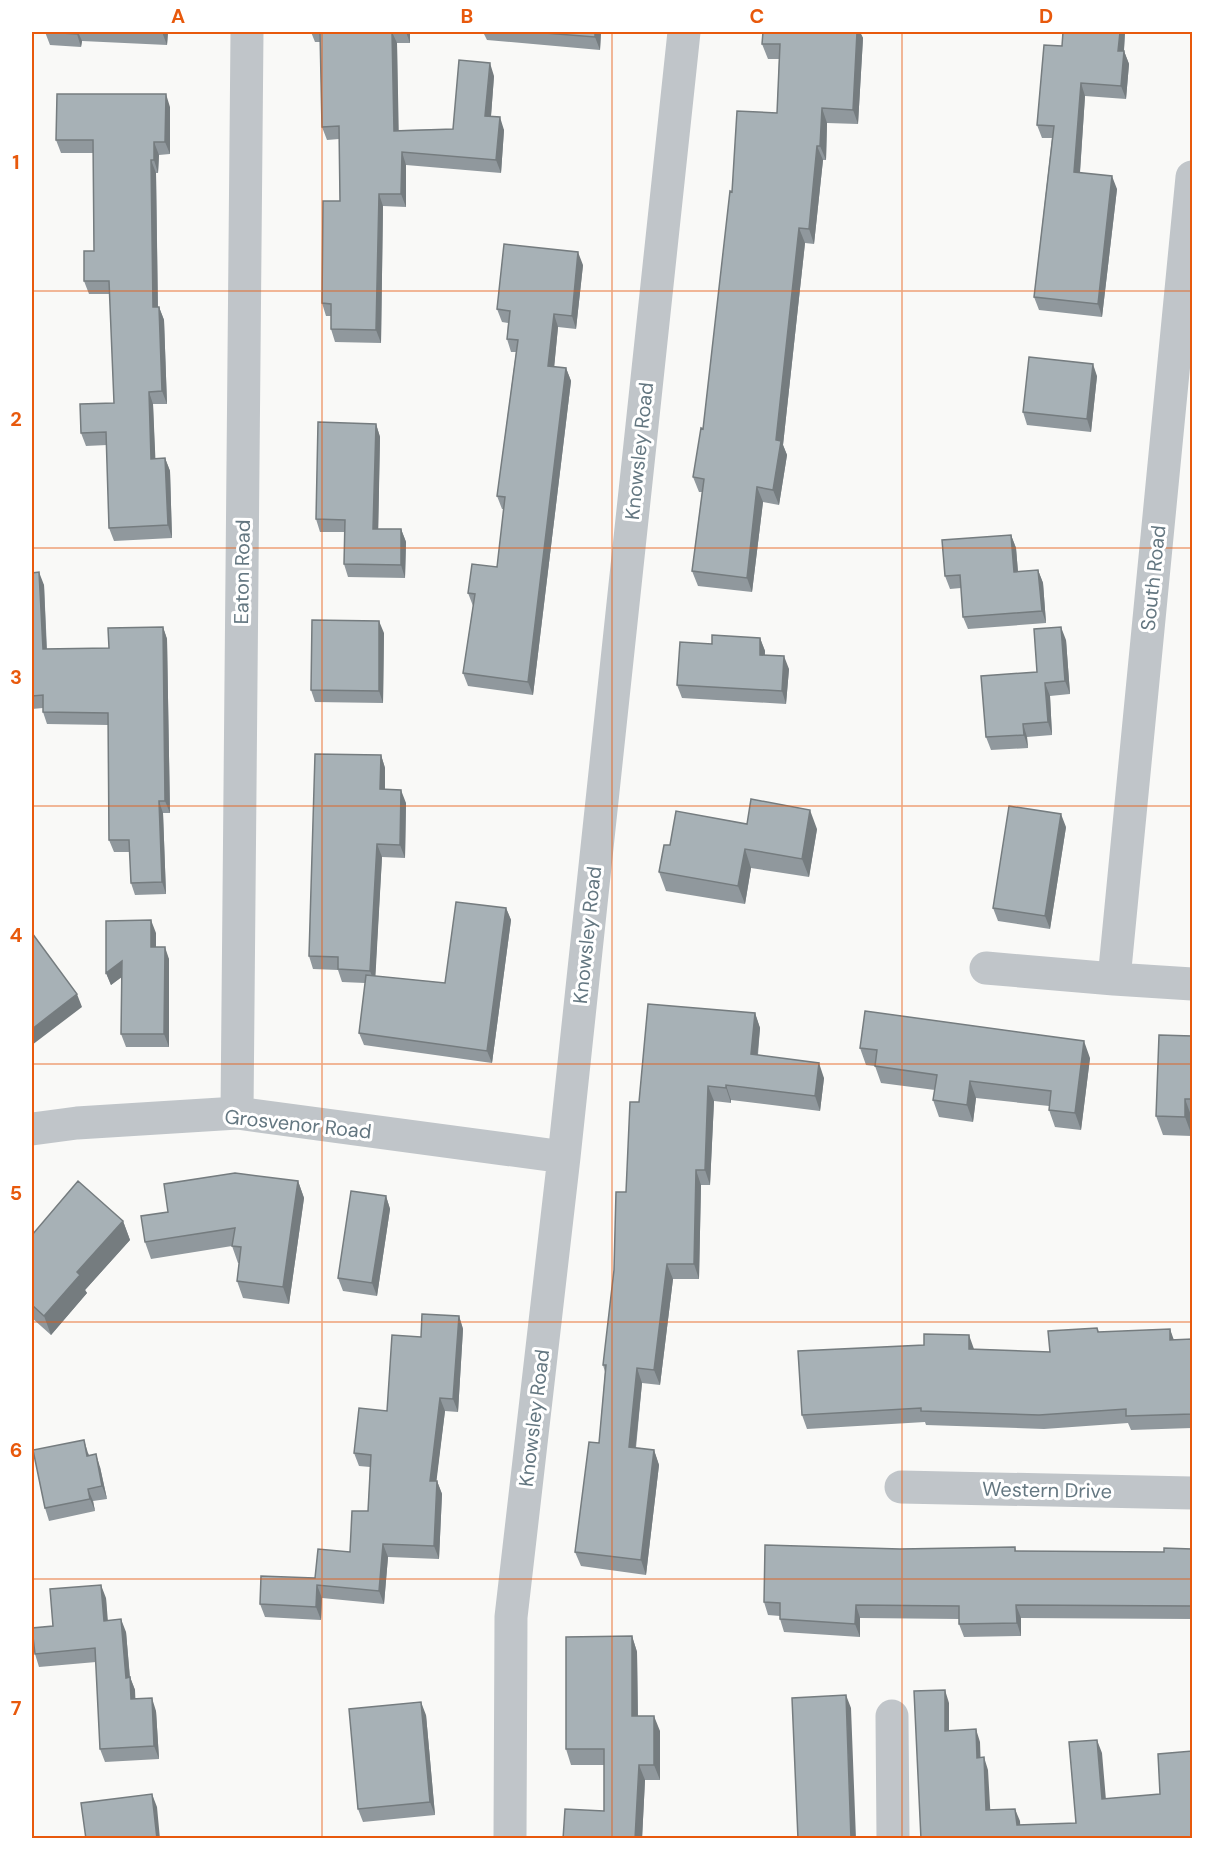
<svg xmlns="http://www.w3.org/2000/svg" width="1224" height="1870" font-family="'DM Sans',sans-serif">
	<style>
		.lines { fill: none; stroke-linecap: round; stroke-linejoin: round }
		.minor { stroke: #c0c5c9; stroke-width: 33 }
		.wall { fill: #90989d }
		.shaded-wall { fill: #757c7f }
		.building { fill: #a7b1b6; stroke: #757c7f; stroke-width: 1.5 }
		.grid { fill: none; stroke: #e8590c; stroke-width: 1.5; stroke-opacity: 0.55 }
		.labels { text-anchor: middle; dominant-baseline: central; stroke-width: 6; stroke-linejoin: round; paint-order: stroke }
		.street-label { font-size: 20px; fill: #647781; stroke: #fff }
		.neatline { fill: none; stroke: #e8590c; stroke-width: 2 }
		.grid-label { font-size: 20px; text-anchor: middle; font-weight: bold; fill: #e8590c }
	</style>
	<rect width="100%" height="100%" fill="#f9f9f7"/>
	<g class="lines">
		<path class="minor" d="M1192,177L1114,979L1192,984
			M986,968L1114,979
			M237,1113L247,32
			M32,1129L77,1123L237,1113L564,1157
			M901,1487L1192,1493
			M892,1716L893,1838
			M510,1838L511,1617L564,1157L684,32"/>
	</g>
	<path class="wall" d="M45,32H168L167,45L82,41L81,47L50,45Z
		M311,32H410V43H397L398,130L453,129L494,76L491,116L504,130L501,173L406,165V207L383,206L381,343L335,342L331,329V316H326L322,303L340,201L339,139L327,140L322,127L320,42H315Z
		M483,32H601L600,50L487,40Z
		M763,32H860L863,38L858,124L827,123L826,160H823L814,244L805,243L783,445L787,455L779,505L763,502L752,592L698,586L692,571L702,492H699L693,477L703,429L732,192L777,113L779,59H768L762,44Z
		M1063,32H1125L1124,51L1129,64L1126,99L1085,96L1080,173L1117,189L1102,317L1039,310L1034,297L1052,138H1042L1037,125L1062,46Z
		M170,107V154L159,155L158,173H156L158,307H159L164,320L167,404H153L155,459L165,458L170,471L172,538L114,541L109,528L107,445L86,446L81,433L114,403L110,294H89L84,281L94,251L93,153H61L56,140Z
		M583,265L576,329L558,327L554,367L566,368L571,381L533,695L468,686L463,673L473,606L468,593L497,567L504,509H502L497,496L516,352H511L507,339L508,323L502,322L497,309Z
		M1097,376L1091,432L1027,425L1023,412Z
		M376,424L380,437L378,529H401L406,542L405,578L348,577L344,564V532H320L316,519Z
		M1011,535L1016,548L1018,572L1038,570L1043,583L1046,623L968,629L963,617L961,588L950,589L945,576Z
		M32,573L44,585L47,649L109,648L163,627L167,639L170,813H163L166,894L135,895L131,883L130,852H114L109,840L108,725L47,724L43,712V708L32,709Z
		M384,633L383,703L315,702L311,690Z
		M760,638L765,651V655L789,669L786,704L682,698L677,685L712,644Z
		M1066,640L1070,694L1050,696L1052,735L1027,737L1028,748L991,750L986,737L1037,672Z
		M381,755L385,768V789L406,803L405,858L382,857L375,976L445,983L506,908L511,920L492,1063L364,1045L359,1033L365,983L342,982L338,970L313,969L309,956Z
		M747,824L817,829L809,877L751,868L745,904L666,891L659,872L670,845Z
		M1066,827L1050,929L998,921L993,908Z
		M156,933V947L169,959V1047H126L121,1034V977L111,985L106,973Z
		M755,1013L760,1028L758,1055L824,1078L820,1111L731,1100V1103L714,1101L710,1185H701L699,1279H673L660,1385L642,1383L636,1448L654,1450L659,1465L646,1575L581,1566L575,1552L599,1443L605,1372L603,1365L639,1102Z
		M1192,1036V1136L1163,1135L1156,1116Z
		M860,1048L1090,1058L1081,1130L1055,1127L1049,1110V1106L976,1098L973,1122L939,1117L933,1100L935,1090L881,1083L875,1066L866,1065Z
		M298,1181L304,1198L289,1304L243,1298L237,1281L239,1263H238L232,1246L151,1259L145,1242L168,1212Z
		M386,1196L390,1209L377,1296L343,1291L338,1278Z
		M123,1221L130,1240L85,1290L87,1293L51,1335L32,1318V1235Z
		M459,1316L463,1329L458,1412L445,1411L436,1481H437L442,1494L439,1559L388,1557L384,1604L322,1598L321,1620L265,1617L260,1604L315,1578L350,1552L368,1511L370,1467L359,1466L354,1453L387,1411L421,1337Z
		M1097,1328L1099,1332L1170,1329L1173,1340L1192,1339V1428L1131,1430L1128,1423L1044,1429L926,1425L925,1422L807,1429L802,1415L924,1345L974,1349L1050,1352Z
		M88,1453L89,1455L100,1467L107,1499L93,1501L95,1511L49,1521L45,1508Z
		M1015,1547L1016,1551L1164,1552L1192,1549V1619L1021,1618V1636L964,1637L959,1624V1619L860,1618V1637L784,1632L780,1619V1616L768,1615L764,1602L900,1549Z
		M106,1598L107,1621L126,1632L130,1677L135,1690V1699L156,1711L159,1759L105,1762L100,1749L96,1662L39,1667L35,1654L53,1626Z
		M632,1636L637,1652L638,1716L660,1731V1780H645L642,1839H563L604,1811V1765H571L566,1749Z
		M426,1715L435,1815L363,1822L358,1809Z"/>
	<path class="shaded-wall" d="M77,32H78L82,41L81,47L77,34Z
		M162,32H168L167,45Z
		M392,32L397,43L399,143L394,131Z
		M406,32H410V43Z
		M595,32H601L600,50L595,37Z
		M857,32H860L863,38L858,124L853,110Z
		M1120,32H1125L1123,64L1118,51Z
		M1124,51L1129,64L1126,99L1121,86Z
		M490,63L494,76L490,129L485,116Z
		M1081,83L1085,96L1079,185L1074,172Z
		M166,94L170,107V154L165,142Z
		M822,108L827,123L826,160L820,146Z
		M500,117L504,130L501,173L496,160Z
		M154,142L159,155L158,173L154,160Z
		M817,146L823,160L814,244L809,229Z
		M402,152L406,165V207L401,194Z
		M151,160L156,173L158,320L153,307Z
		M1112,176L1117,189L1102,317L1098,304Z
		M379,194L383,206L381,343L376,330Z
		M799,228L805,243L783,445L787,455L779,505L773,490L776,440Z
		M578,252L583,265L576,329L572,316Z
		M159,307L164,320L167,404L162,391Z
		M554,314L558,327L553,379L548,366Z
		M1093,364L1097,376L1091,432L1087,419Z
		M566,368L571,381L533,695L528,682Z
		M149,392L153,404L156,472L151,459Z
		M376,424L380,437L378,542L373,529Z
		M165,458L170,471L172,538L168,525Z
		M757,487L763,502L752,592L747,578Z
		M401,529L406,542L405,578L401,565Z
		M1011,535L1016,548L1019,585L1014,572Z
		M1038,570L1043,583L1046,623L1042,611Z
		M39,572L44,585L47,661L43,649Z
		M379,621L384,633L383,703L379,691Z
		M163,627L167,639L170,813L165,801Z
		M1061,627L1066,640L1070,694L1065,681Z
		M760,638L765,651L764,668L760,655Z
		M784,656L789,669L786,704L782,691Z
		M1045,683L1050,696L1052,735L1048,722Z
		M1023,724L1027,737L1028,748L1024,735Z
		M381,755L385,768V802L380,789Z
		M401,790L406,803L405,858L400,845Z
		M159,801L163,813L166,894L162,882Z
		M810,810L817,829L809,877L802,859Z
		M1061,814L1066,827L1050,929L1045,916Z
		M377,844L382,857L375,984L370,971Z
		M745,849L751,868L745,904L738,886Z
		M506,908L511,920L492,1063L487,1051Z
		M151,920L156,933V959L151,947Z
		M165,947L169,959V1047L164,1034Z
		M122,961L126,974L111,985L106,973Z
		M77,994L82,1007L32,1045V1029Z
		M755,1013L760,1028L756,1069L751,1054Z
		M1084,1041L1090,1058L1081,1130L1075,1113Z
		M819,1063L824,1078L820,1111L815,1096Z
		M970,1081L976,1098L973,1122L967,1105Z
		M726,1085L731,1100V1103L726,1088Z
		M708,1086L714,1101L710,1185L705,1170Z
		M1185,1099L1192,1118V1136L1185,1117Z
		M696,1170L701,1185L699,1279L694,1264Z
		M298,1181L304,1198L289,1304L283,1287Z
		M386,1196L390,1209L377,1296L372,1283Z
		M123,1221L130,1240L85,1290L87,1293L51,1335L44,1316L77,1272Z
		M667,1264L673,1279L660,1385L654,1370Z
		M459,1316L463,1329L458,1412L453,1399Z
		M1170,1329L1175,1343L1170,1340Z
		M969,1335L974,1349H969Z
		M637,1368L642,1383L634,1462L629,1447Z
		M440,1398L445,1411L435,1493L430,1481Z
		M84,1440L88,1453L92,1468L87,1456Z
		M654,1450L659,1465L646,1575L641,1560Z
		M96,1454L100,1467L107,1499L102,1486Z
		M437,1481L442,1494L439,1559L434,1546Z
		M88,1489L93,1501L95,1511L90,1499Z
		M383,1544L388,1557L384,1604L379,1591Z
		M101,1585L106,1598L109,1634L104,1621Z
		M317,1585L322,1598L321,1620L316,1607Z
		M856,1605L860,1618V1637L855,1624Z
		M1016,1605L1021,1618V1636L1017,1623Z
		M121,1619L126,1632L130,1680V1677L135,1690L136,1712L131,1699L126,1678Z
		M632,1636L637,1652L638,1731L632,1716Z
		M945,1690L949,1703V1743L945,1731Z
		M846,1695L851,1708L856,1839H851Z
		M152,1698L156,1711L159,1759L154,1746Z
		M421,1702L426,1715L435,1815L430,1802Z
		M654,1716L660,1731V1780L654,1765Z
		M976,1729L980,1742L981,1770L977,1758Z
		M1097,1740L1102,1753L1107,1812L1102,1799Z
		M984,1757L988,1770L991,1823L986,1810Z
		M639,1765L645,1780L642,1839H635Z
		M152,1794L157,1807L160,1839H157Z
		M1015,1809L1020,1821L1021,1838L1017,1825Z"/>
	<path class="building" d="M45,32H77V34Z
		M320,32H392L394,131L453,129L459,60L490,63L485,116L500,117L496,160L402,152L401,194H379L376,330L331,329V304L322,303L323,201H340L339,126L322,127Z
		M532,32H595V37Z
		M763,32H857L853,110L822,108L820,146H817L809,229L799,228L776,440L781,441L773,490L757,487L747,578L692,571L704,479L693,477L701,428L703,429L730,191L732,192L737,111L777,113L780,44H762Z
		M1063,32H1120L1118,51H1124L1121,86L1081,83L1074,172L1112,176L1098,304L1034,297L1054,126L1037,125L1044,45L1062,46Z
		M57,94H166L165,142H154V160H151L153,307H159L162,391L149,392L151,459L165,458L168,525L109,528L106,432L81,433L80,404L114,403L109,281H84V251H94L93,140H56Z
		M504,244L578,252L572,316L554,314L548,366L566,368L528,682L463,673L475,594L468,593L472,564L497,567L505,497L497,496L518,340L507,339L510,311L497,309Z
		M1029,357L1093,364L1087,419L1023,412Z
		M318,422L376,424L373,529H401V565L344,564L345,520L316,519Z
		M1011,535L1014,572L1038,570L1042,611L963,617L960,575L945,576L942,540Z
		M39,572L43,649L109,648L108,628L163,627L165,801H159L162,882L131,883L129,840H109L108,713L43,712V695L32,696V573Z
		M312,620L379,621V691L311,690Z
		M1061,627L1065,681L1045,683L1048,722L1023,724L1024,735L986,737L981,676L1037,672L1034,629Z
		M712,635L760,638V655L784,656L782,691L677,685L680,642L712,644Z
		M315,754L381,755L380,789L401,790L400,845L377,844L370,971L338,969V957L309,956Z
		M751,799L810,810L802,859L745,849L738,886L659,872L664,845H670L676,811L747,824Z
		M1009,806L1061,814L1045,916L993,908Z
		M456,902L506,908L487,1051L359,1033L366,975L445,983Z
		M151,920V947H165L164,1034H121L122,961L106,973V921Z
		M32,933L77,994L32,1029Z
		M648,1004L755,1013L751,1054L819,1063L815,1096L726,1085V1088L708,1086L705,1170H696L694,1264H667L654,1370L637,1368L629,1447L654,1450L641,1560L575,1552L589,1442L599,1443L606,1365H603L614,1270L616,1192H626L630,1102H639Z
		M865,1011L1084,1041L1075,1113L1049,1110L1051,1091L970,1081L967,1105L933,1100L937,1075L875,1066L877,1050L860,1048Z
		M1159,1035L1192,1036V1099H1185V1117L1156,1116Z
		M235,1173L298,1181L283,1287L237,1281L241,1247L232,1246L235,1228L145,1242L141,1216L168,1212L164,1184Z
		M78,1181L123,1221L77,1272L80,1275L44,1316L32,1305V1235Z
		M351,1191L386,1196L372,1283L338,1278Z
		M422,1314L459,1316L453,1399L440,1398L430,1481H437L434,1546L383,1544L379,1591L317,1585L316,1607L260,1604L261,1576L315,1578L318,1549L350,1552L352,1511H368L371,1455L354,1453L359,1408L387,1411L392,1335L421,1337Z
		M1097,1328L1098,1332L1170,1329V1340L1192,1339V1414L1126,1416V1409L1039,1415L921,1411V1408L802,1415L798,1351L924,1345V1334L969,1335V1349L1050,1352L1048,1331Z
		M84,1440L87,1456L96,1454L102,1486L88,1489L90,1499L45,1508L33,1450Z
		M765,1545L900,1549L1015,1547V1551L1164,1552V1548L1192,1549V1606L1016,1605L1017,1623L959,1624V1606L856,1605L855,1624L780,1619V1603L764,1602Z
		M101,1585L104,1621L121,1619L126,1678L130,1677L131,1699L152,1698L154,1746L100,1749L95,1648L35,1654L32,1628L53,1626L50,1589Z
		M632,1636V1716H654V1765H639L635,1839H563L565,1809L604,1811V1749H566V1637Z
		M945,1690V1731L976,1729L977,1758L984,1757L986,1810L1015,1809L1017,1825L1076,1823L1069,1742L1097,1740L1102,1799L1160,1794L1158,1754L1192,1751V1839H921L914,1691Z
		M846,1695L851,1839H798L792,1698Z
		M421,1702L430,1802L358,1809L349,1709Z
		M152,1794L157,1839H86L81,1803Z
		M278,1837V1839H254Z"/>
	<path class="grid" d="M322,32V1838M612,32V1838M902,32V1838M32,291H1192M32,548H1192M32,806H1192M32,1064H1192M32,1322H1192M32,1579H1192"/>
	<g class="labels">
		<g class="street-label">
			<text transform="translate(639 451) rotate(-84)">Knowsley Road</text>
			<text transform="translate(242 572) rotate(-89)">Eaton Road</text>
			<text transform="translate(1153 578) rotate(-84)">South Road</text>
			<text transform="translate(587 935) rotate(-84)">Knowsley Road</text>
			<text transform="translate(298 1124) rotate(6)">Grosvenor Road</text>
			<text transform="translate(534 1418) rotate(-83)">Knowsley Road</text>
			<text transform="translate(1047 1490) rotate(1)">Western Drive</text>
		</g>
	</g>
	<rect width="1224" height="1870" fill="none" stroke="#ffffff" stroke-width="66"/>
	<rect x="33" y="33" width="1158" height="1804" class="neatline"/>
	<g class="grid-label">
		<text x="178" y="23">A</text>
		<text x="467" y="23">B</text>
		<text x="757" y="23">C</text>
		<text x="1046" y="23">D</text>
		<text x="16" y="169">1</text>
		<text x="16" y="426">2</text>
		<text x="16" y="684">3</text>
		<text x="16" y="942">4</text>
		<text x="16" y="1200">5</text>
		<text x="16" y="1457">6</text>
		<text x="16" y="1715">7</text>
	</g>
</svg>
